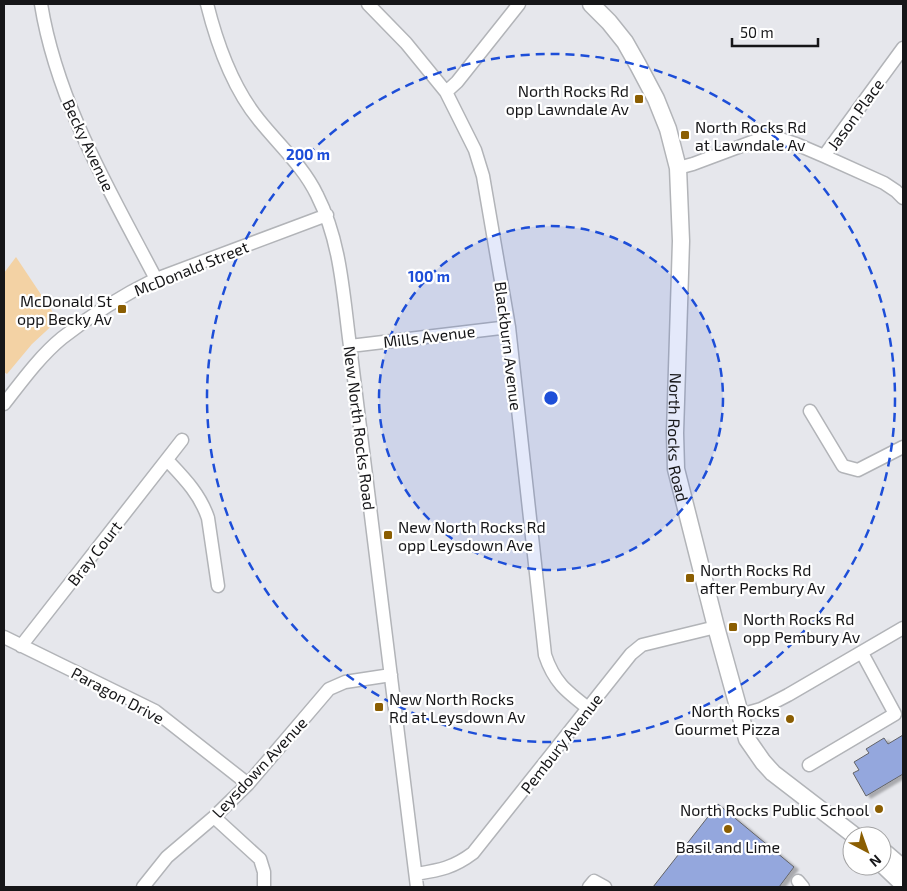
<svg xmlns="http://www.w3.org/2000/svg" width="907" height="891" font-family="'Exo 2',sans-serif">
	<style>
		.green { fill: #f3d2a4 }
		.building { fill: #94a7dd; stroke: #626367; filter: url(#shadow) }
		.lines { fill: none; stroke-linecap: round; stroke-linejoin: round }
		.minor-casing { stroke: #b2b4b8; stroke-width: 15 }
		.major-casing { stroke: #b2b4b8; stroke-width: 19 }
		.minor { stroke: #fff; stroke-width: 12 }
		.major { stroke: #fff; stroke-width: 16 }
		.ring { fill: none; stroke: #1d4ed8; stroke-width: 2.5; stroke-dasharray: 9 6 }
		.poi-dot { fill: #8b5e02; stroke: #fff; stroke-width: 2 }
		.labels { text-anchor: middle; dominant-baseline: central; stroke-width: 4.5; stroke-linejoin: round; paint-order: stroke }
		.poi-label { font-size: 16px; fill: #161618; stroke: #fff; text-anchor: start }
		.street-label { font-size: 16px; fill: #161618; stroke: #fff }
		.centre { fill: #1d4ed8; stroke: #fff; stroke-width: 2.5 }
		.ring-label { font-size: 15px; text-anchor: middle; font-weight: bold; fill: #1d4ed8; stroke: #fff; stroke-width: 4.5; stroke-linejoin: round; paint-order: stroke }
	</style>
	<defs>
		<filter id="shadow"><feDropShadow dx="4.5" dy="2.5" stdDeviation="1" flood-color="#0004"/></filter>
	</defs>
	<rect width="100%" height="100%" fill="#e6e7ec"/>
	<path class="green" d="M16,257L58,320L32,344L7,374L4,372V273Z"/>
	<path class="building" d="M903,735V774L866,796L853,773L859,770L854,762L869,753L866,749L884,738L888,744Z
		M718,804L794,867L779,887H653Z"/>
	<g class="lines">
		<defs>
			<path id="minor" d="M41,4C57,103 110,191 156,279
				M207,4C217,44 232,87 259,120C279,145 303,166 317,195C341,242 343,294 350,346L417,887
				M368,4L406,43L446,92L475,150L483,176L509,327L545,655C554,682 566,691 588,708
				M446,92L457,82L519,4
				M824,156L903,48
				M678,168L693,164L765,137H774L796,144L824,156L884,183L896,191L903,198
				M350,346L509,327
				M4,404C22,381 40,356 62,338C91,315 123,295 156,279L327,215
				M810,411L843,466L858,470L903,447
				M167,460C184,478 200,494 208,518L218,586
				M4,637L155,711L248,784
				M21,646L182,440
				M740,715L761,709L788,695L903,628
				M809,765L895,714L862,653
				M214,817L260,859L264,872V887
				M416,874C440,870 453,868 473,853L631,654L642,645L716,627
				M798,881L803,887
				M143,887L167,857L214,817L248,784L329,689L345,682L391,675
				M589,887L594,881L605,887"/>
			<g id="major">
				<path id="s1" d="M591,4L609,22L625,42L638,65L656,99L668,129L678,168L681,241L675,433L676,469L716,627L747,739L763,762L773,773L855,836"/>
				<path d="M882,850L903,868"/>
				<path d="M882,864L903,884"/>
			</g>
		</defs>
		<use href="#minor" class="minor-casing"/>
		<use href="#major" class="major-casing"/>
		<use href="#minor" class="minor"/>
		<use href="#major" class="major"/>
	</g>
	<circle cx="551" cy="398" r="172" fill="#1d4ed8" fill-opacity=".12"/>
	<g class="ring">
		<circle cx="551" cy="398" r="172"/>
		<circle cx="551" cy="398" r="344"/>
	</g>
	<g class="poi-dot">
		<rect x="634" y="94" width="10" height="10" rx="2.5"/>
		<rect x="680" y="130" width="10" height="10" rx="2.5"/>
		<rect x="117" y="304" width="10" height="10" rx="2.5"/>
		<rect x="383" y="530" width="10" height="10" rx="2.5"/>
		<rect x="685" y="573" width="10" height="10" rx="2.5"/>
		<rect x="728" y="622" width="10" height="10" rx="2.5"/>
		<rect x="374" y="702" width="10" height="10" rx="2.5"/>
		<circle cx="790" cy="719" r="5"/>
		<circle cx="879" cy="809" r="5"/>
		<circle cx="728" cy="829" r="5"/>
	</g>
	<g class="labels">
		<g class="poi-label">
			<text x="629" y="90" text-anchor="end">North Rocks Rd<tspan x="629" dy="18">opp Lawndale Av</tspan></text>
			<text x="695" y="126">North Rocks Rd<tspan x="695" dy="18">at Lawndale Av</tspan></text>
			<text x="112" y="300" text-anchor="end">McDonald St<tspan x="112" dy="18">opp Becky Av</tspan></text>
			<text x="398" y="526">New North Rocks Rd<tspan x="398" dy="18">opp Leysdown Ave</tspan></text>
			<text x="700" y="569">North Rocks Rd<tspan x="700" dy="18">after Pembury Av</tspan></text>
			<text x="743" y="618">North Rocks Rd<tspan x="743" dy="18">opp Pembury Av</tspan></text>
			<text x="389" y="698">New North Rocks<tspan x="389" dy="18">Rd at Leysdown Av</tspan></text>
			<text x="780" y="710" text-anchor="end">North Rocks<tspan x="780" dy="18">Gourmet Pizza</tspan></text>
			<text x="869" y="809" text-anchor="end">North Rocks Public School</text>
			<text x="728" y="846" text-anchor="middle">Basil and Lime</text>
		</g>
		<g class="street-label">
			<text transform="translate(855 114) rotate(-54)">Jason Place</text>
			<text transform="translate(89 145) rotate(65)">Becky Avenue</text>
			<text transform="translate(191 268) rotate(-22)">McDonald Street</text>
			<text transform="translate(429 336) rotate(-7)">Mills Avenue</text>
			<text transform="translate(509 346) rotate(83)">Blackburn Avenue</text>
			<text transform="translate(360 428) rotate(83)">New North Rocks Road</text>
			<text stroke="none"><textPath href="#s1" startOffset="458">North Rocks Road</textPath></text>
			<text transform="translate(94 553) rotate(-52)">Bray Court</text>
			<text transform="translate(118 695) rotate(28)">Paragon Drive</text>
			<text transform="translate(561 743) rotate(-52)">Pembury Avenue</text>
			<text transform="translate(259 767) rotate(-47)">Leysdown Avenue</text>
		</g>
	</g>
	<circle cx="551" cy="398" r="8" class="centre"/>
	<g class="ring-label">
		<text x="308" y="160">200 m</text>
		<text x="429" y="282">100 m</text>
	</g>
	<rect width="907" height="891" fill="none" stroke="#161618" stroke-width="10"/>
	<g transform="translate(867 851) rotate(139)"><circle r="24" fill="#ffffff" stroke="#a2a2a3"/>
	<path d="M0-4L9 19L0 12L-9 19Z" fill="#8b5e02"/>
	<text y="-8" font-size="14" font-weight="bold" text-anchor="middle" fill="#161618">N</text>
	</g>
	<path d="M732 38v8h86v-8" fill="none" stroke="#161618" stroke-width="2.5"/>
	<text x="740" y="38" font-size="15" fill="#161618" stroke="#ffffff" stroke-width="4" paint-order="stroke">50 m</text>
</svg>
